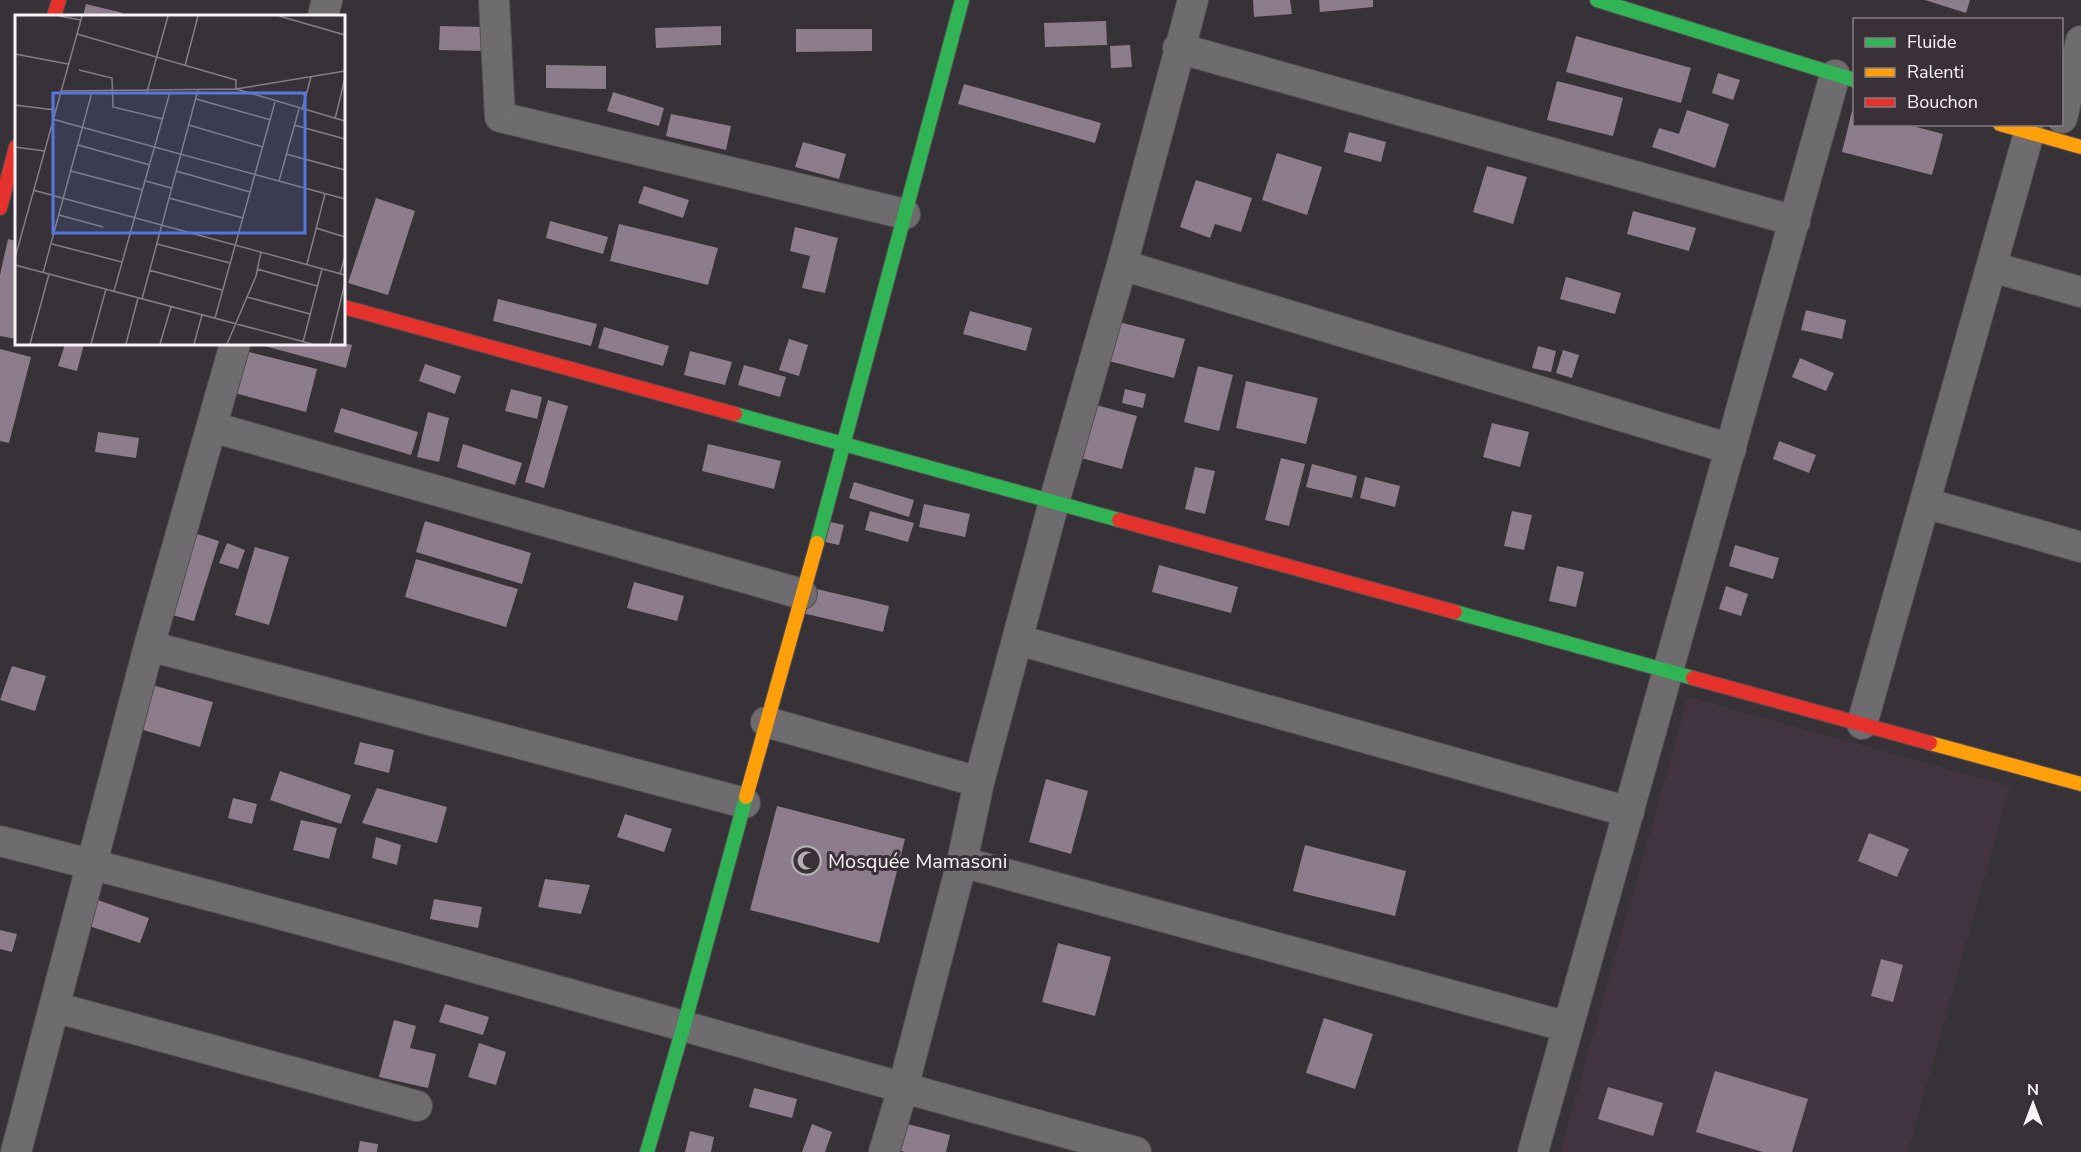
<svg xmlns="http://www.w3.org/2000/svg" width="2081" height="1152" font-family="'Nunito Sans',sans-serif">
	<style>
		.built { fill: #423541 }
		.building { fill: #8d7c8b }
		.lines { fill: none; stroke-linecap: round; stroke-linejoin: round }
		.street-casing { stroke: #534e52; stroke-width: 32 }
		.fast-casing { stroke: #534e52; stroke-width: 16 }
		.slow-casing { stroke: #534e52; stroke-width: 16 }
		.jam-casing { stroke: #534e52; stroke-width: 16 }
		.street { stroke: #6f6c6f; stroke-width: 30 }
		.fast { stroke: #30b455; stroke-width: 14 }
		.slow { stroke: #ff9f0a; stroke-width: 14 }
		.jam { stroke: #e5322d; stroke-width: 14 }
		.labels { text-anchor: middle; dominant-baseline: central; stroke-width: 6; stroke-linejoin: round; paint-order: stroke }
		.poi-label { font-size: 20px; fill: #f9f3f8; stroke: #393038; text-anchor: start }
		.inset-road { fill: none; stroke: #857f84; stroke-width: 1.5 }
		.view { fill: #5477e0; fill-opacity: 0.15; stroke: #5477e0; stroke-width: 3 }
		.inset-edge { fill: none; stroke: #f9f3f8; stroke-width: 3 }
	</style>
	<rect width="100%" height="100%" fill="#373237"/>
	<path class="built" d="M1688,697L2010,786L1908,1152H1560Z"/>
	<path class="building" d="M1253,0H1290L1292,14L1254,17Z
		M1319,0H1373V7L1320,12Z
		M1925,0H1970L1966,13Z
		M86,4L123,13L122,16H83Z
		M1106,21L1107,45L1045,47L1044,23Z
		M440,26L485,27L484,51L439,50Z
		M721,26V45L656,48L655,28Z
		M796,29H872V51L796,52Z
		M1576,36L1691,68L1681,103L1566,72Z
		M1130,45L1132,67L1111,68L1110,46Z
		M546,65L606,66V89L546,88Z
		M1718,73L1740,80L1733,100L1712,93Z
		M1557,81L1623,98L1613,136L1547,120Z
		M964,84L1101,123L1095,143L958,104Z
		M613,92L664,108L659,126L607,111Z
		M1687,110L1729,124L1715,168L1652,147L1659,128L1679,134Z
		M1852,111L1854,112V124H1905L1943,134L1932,175L1842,152Z
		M671,114L731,126L726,150L666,136Z
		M1349,132L1386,142L1381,162L1344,152Z
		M803,142L846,154L839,179L795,167Z
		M1277,153L1322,167L1307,215L1262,200Z
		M1487,166L1527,177L1513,224L1473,212Z
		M1196,180L1252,198L1241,232L1215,224L1210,238L1180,227Z
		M644,186L689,200L683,218L638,203Z
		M376,198L415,211L388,295L348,283Z
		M1633,211L1696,228L1689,251L1627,234Z
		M550,221L608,237L603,254L546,238Z
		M619,224L718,248L708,285L610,261Z
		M795,227L838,238L825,293L802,288L810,256L790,251Z
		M8,239L16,241V339L0,336V275Z
		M1566,277L1621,293L1615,314L1560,299Z
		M498,299L597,324L591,346L493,321Z
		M1806,310L1846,320L1842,339L1801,330Z
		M970,311L1032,328L1026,351L963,334Z
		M1119,322L1185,339L1174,378L1109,361Z
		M604,327L669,346L663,366L598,348Z
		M789,339L808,345L799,376L779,370Z
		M344,343L352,345L346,368L257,344Z
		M65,344H84L77,371L58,366Z
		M1538,346L1556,351L1551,372L1532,368Z
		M233,348L317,369L306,412L223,390Z
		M0,349L31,357L9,443L0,441Z
		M1563,350L1579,355L1572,378L1556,373Z
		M690,351L732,362L725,385L684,375Z
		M1800,358L1834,373L1826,391L1792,377Z
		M425,364L461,376L455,394L419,381Z
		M744,365L786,377L780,397L738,385Z
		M1198,366L1233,375L1219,431L1184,422Z
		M1246,381L1318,398L1306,444L1236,428Z
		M511,389L542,397L537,419L505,411Z
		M1125,389L1146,394L1143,408L1122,403Z
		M548,400L568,406L544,488L525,482Z
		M1096,405L1137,416L1122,469L1081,458Z
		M341,408L418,432L411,455L334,432Z
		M428,412L449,418L439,462L417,457Z
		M1492,423L1529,432L1520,467L1483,457Z
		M98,432L139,438L136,458L95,452Z
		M1779,441L1816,455L1809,473L1773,459Z
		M463,444L522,463L515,485L457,467Z
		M708,444L781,461L774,489L702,471Z
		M1281,458L1305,464L1289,526L1265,520Z
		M1312,464L1357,476L1352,498L1306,487Z
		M1195,467L1215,471L1205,514L1185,509Z
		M1365,477L1400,486L1395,507L1360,498Z
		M854,482L914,500L909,517L849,498Z
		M924,504L970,514L965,537L919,527Z
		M870,511L914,523L908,542L865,530Z
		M1512,511L1532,515L1524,550L1504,546Z
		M425,521L531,553L522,584L416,552Z
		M826,521L844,525L839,545L820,541Z
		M185,530L219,541L194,621L161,612Z
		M227,543L245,550L238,569L219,563Z
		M1735,545L1779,558L1773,579L1729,566Z
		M255,547L289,557L269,625L235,615Z
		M416,559L518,589L506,627L405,597Z
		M1159,565L1238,587L1231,613L1152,592Z
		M1557,566L1584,572L1576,607L1549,601Z
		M634,582L684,596L677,621L627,608Z
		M804,586L889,606L883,632L798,612Z
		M1726,586L1748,594L1741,616L1719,609Z
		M12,666L46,676L35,711L0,700Z
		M152,685L213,702L200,747L140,729Z
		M360,742L394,750L389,773L354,764Z
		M280,771L351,795L341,824L270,800Z
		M1046,779L1088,791L1071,854L1029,842Z
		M377,788L447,807L437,843L362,823Z
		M233,798L257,804L252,824L228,818Z
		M777,806L905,839L879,943L750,910Z
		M625,814L672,829L664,852L617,837Z
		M301,820L337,828L329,859L293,850Z
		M1869,833L1909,849L1897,877L1858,861Z
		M376,837L401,845L397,865L372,858Z
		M1305,845L1406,871L1395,916L1293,891Z
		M545,879L590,885L581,914L538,907Z
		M95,899L149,918L140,943L86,925Z
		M434,899L482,907L478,928L430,919Z
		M0,930L17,934L12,952L0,949Z
		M1058,943L1111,957L1095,1016L1042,1002Z
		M1881,959L1903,965L1893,1002L1871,996Z
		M445,1004L489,1017L483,1035L439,1022Z
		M1324,1018L1373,1034L1355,1089L1306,1073Z
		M394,1020L416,1026L410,1048L436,1054L428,1088L379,1077Z
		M479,1043L506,1052L496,1085L468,1077Z
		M1715,1071L1808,1099L1792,1152H1763L1696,1132Z
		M1608,1087L1663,1103L1653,1136L1598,1119Z
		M754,1088L797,1099L792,1118L749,1107Z
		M900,1122L950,1135L946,1152H905L893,1149Z
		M812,1124L832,1132L825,1152H802Z
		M690,1131L714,1137L711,1152H685Z
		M360,1141L378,1144L377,1152H358Z"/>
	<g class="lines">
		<defs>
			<path id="street" d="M494,0L500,117L905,214
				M323,16L327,0
				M1178,48L1795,221
				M2062,118L2081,41
				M1122,265L1731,449
				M1992,267L2081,292
				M212,427L802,594
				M1925,503L2081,547
				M1018,640L1629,812
				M149,646L745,803
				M766,722L979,782
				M1862,724L2029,133
				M0,841C381,937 757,1049 1136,1152
				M962,862L1568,1027
				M54,1007L417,1106
				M16,1152L149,646L235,344
				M884,1152L903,1088L962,862L979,782L1054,502L1122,265L1193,0
				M1533,1152L1835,75"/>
			<path id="fast" d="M1597,0L1854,80
				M735,414L1119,520
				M817,543L962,0
				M1455,612L1693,678
				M647,1152L684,1025L746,797"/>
			<path id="slow" d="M2000,124L2081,147
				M1930,743L2081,784
				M746,797L817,543"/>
			<path id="jam" d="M54,16L59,0
				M0,208L16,147
				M344,307L735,414
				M1119,520L1455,612
				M1693,678L1930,743"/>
		</defs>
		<use href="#street" class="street-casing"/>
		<use href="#fast" class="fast-casing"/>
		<use href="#slow" class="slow-casing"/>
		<use href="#jam" class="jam-casing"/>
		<use href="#street" class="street"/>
		<use href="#fast" class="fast"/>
		<use href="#slow" class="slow"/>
		<use href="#jam" class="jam"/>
	</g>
	<defs>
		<symbol id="mosque-ring" viewBox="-11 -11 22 22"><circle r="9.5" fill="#393038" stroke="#b5afb4" stroke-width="1.5"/><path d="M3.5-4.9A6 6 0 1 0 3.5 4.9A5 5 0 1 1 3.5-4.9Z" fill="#b5afb4"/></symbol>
	</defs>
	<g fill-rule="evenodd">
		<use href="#mosque-ring" x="790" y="844" width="33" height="33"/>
	</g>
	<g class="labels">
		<g class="poi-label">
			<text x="828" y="861">Mosquée Mamasoni</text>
		</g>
	</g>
	<g transform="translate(15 15)">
		<rect width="330" height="330" fill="#373237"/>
		<path class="inset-road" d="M44,1L66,5M264,1L330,20M62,19L221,65V74L330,56M0,39L53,49M170,51L183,1M64,55L97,63L98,92L148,104M45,76L221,74L330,106M132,77L153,1M181,84L256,105M0,90L40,95M287,95L296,62M37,104L330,184M320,104L330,63M174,110L248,132M279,110L330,124M63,130L135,150M0,132L29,136M271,139L330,155M56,156L128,175M161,156L235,177M131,166L156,173M264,166L284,94M18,175L330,260M154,183L228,203M44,200L88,212M301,213L330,222M37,229L107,247M142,229L215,248M0,243L67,1M292,249L310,179M0,250L297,329M242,254L302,271M134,255L207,275M28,258L77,77M325,259L330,241M99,276L155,77M232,282L295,299M127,284L183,75M200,303L260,87M288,327L307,254M15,329L34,259M76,329L91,274M111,329L123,283M145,329L156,292M179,329L187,300M212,329L241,261L246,237M315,329L330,268"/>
		<path class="view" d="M38,78H290V218H38Z"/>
		<rect width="330" height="330" class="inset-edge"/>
	</g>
	<rect x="1853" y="18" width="210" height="108" fill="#393038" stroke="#867e85" stroke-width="1.5"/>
	<rect x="1865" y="38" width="30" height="9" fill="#30b455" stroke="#867e85" stroke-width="1.5"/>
	<text x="1907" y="48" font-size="18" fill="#f9f3f8">Fluide</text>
	<rect x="1865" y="68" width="30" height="9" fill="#ff9f0a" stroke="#867e85" stroke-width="1.5"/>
	<text x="1907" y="78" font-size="18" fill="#f9f3f8">Ralenti</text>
	<rect x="1865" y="98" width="30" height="9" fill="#e5322d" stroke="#867e85" stroke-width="1.5"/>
	<text x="1907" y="108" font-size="18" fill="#f9f3f8">Bouchon</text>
	<g transform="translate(2033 1104)" stroke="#393038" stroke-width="4.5" paint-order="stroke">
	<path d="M0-4.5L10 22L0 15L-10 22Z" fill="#f9f3f8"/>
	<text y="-9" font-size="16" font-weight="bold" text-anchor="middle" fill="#f9f3f8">N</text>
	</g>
</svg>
